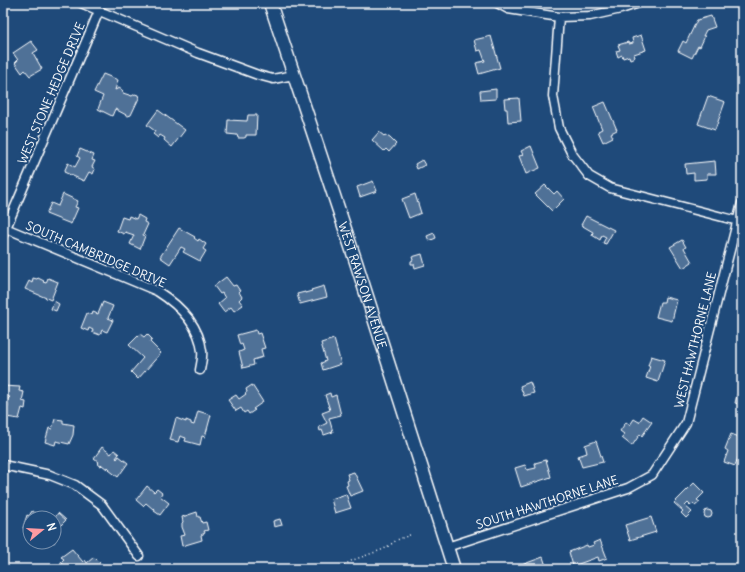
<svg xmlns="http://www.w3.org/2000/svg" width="745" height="572" font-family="Delius,sans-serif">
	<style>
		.building { fill: #507197; stroke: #fff }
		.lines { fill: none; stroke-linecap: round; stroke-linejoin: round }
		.street-casing { stroke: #fff; stroke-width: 11 }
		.secondary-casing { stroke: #fff; stroke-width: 15 }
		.path { stroke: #fff; stroke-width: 1.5; stroke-dasharray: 1 3; stroke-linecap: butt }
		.street { stroke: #1f4a7a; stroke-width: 8 }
		.secondary { stroke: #1f4a7a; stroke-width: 12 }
		.labels { text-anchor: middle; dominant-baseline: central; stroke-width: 4; stroke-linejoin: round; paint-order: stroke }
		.street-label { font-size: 12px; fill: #fff; stroke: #1f4a7a }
	</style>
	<rect width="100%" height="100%" fill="#1f4a7a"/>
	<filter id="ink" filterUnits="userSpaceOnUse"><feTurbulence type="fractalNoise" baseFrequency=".025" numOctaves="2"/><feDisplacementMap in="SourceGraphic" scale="8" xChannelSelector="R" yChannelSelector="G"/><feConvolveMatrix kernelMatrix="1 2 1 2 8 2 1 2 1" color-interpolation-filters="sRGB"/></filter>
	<g filter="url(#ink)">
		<path class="building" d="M711,16L715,27L706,30L703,36H705L700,47L698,46L692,58L678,51L683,41L686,43L697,20Z
			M641,35L646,50L634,54L635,57L630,59L629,56L623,58L622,55L618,57L616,51L620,50L618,45L628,42L629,44L633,43L632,38Z
			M491,36L500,68L479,74L476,63L485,61L481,50L477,51L474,40Z
			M31,41L38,50L33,53L42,69L30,76L25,70L22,73L15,63L18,60L13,53Z
			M103,74L118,80L115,90L119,88L122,90L123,93L132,96L135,94L138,95L139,98L131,115L128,116L115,109L112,116L98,109L103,96L94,92Z
			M496,89V99L481,100L480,91Z
			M708,96L725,102L715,130L698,124Z
			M519,98L521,121L508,122L507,109H505L504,99Z
			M605,102L617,130L611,133L613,137L603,142L598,131L602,129L593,107Z
			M158,110L185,130L172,147L164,140L165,138L160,135L158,138L153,134L155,131L147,125Z
			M248,115H257L256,135H246V137L244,138H238L237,135L227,134L228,120L247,121Z
			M379,132L384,136L385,135L390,138L396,144L389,152L386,149L384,151L372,140Z
			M531,146L540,168L526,174L519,156L523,155L521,151Z
			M80,149L94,155L92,160L95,161L92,167L95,169L93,174L89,172L84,181L64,172L68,163L75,167L80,158L77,156Z
			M422,160L425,165L417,169L415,164Z
			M715,161L716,174H707V179L694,180V173L686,174L685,164Z
			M373,181L377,191L360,197L357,187Z
			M545,185L554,194L557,191L564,199L552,211L535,194Z
			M63,194L78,201L75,207L78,208L71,224L46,214L51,203L58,206Z
			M415,194L421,213L409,218L402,199Z
			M138,215L145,219L144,222L148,224L143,235L145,236L140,249L130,244L134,235L125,232L124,234L117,231L122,217L128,219L129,216L136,219Z
			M586,216L614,230L606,244L603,243L606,237L602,235L600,240L592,235L593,232L581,225Z
			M179,228L195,237L194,238L198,241L199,239L206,244L203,249L206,251L200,261L183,252L185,249L181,247L170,264L160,257Z
			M434,233L436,238L429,241L427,236Z
			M682,240L686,247L684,248L692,262L683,268L670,247Z
			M422,254L425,265L415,268L414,264H411V261L413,260L412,257Z
			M226,277L233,286L236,285L240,291L239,292L242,297L239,300L243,305L234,311L231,307L224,312L218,304L225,298L222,293L220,294L214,286Z
			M33,278L37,279L38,278L44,281L43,282L46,283L48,278L58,282L51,300L25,289L29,281L32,283Z
			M324,286L327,297L300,304L297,294L305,292V293L312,291L311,290Z
			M665,297L677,300L672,321L656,317L660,302H664Z
			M54,301L59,304L56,311L51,309Z
			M103,302L113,306L108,318L113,320L107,332L102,330L100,335L92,332L93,330L89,328L88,331L81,328L87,313L92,315L93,312L98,314Z
			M256,330L257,334L260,333L265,348L261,349L263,357L253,360L254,365L243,368L239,352L244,350L242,344L240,345L237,335Z
			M140,334L144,337L147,334L152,339L150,342L161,353L138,379L131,372L143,358L129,345Z
			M334,339L341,364L323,370L321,363L326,361L321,343Z
			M651,356L665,360L658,382L646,378L650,366H648Z
			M742,375V405L735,403Z
			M530,382L534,393L524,396L520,386Z
			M252,385L263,402L253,409L255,410L249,414L247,411L244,413L241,408L236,411L228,400L236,395L239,399L246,394L245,393L247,392L246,389Z
			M3,386L20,387L19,391L24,392L22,401L26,402L25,409L22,408L19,419L6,417L8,405L7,400L10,397L3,396Z
			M330,393L331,397L336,395L341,415L329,418L333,432L324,435L322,430L320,431L319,427L327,423L322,413L330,410L325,395Z
			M198,411L211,415L205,437L202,436L200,445L185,441L186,438L180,436L178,442L170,440L176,418L186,422V420L191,422V424L194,425Z
			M643,416L652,422L642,436L640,434L632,446L622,438L624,434L620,431L626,422L630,425L634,419L639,422Z
			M55,419L63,420V423L74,425L73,435L69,444L56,441L55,445L45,442L49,428L52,429Z
			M731,434L742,438V447L735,466L724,462L728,451L725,449Z
			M596,441L603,462L582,467L578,456L587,453L585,445Z
			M102,447L111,454L114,450L119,454L116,458L117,459L119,456L128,463L118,477L109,470L110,469L108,467L107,469L102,465L101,466L97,464L99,462L94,458Z
			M546,460L551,477L521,487L515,468L525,465L527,470L536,468L535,463Z
			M354,472L363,491L350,496L346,486L348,485L347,481L349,480L347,474Z
			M694,483L704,493L697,500L700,502L695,506L693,504L691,506L688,503L685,506L692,512L686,518L681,513L683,511L674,503Z
			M147,486L154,492L157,489L162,493L160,496L169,503L160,515L154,511L155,509L154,508L153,509L146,503L143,506L136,500Z
			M346,494L351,508L335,513L331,499Z
			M704 514a4 4 0 1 1 8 0a4 4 0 1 1-8 0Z
			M32,511L43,517L30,518V533L23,528L27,515L29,516Z
			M197,512L198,517H200L202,523L206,522L208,530L204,531L205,533L201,535L202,540L182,546L180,536L185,535L182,527V523L183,522L182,517Z
			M58,513L66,520L58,528L54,536L57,537L54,543L52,542H54V519Z
			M651,517L656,532L630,540L625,525Z
			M280,519L282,525L274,527L273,521Z
			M600,540L607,558L599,561L598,557L573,566L569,552L587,545L588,547L594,545L593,543Z
			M72,549L83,562L85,560L87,563L94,557L102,565L97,569H71L67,565L66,567L61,562L64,559L61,557Z
			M543,557L547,569H517L516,567Z"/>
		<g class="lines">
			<defs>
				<path id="street" d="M81,3L198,53L258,75L273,79L294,75
					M497,3L508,9L559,17L590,16L621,9L639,3
					M559,17L553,96L559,128L572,154L589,176L610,188L738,221
					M3,227L157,291C179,305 199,324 202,351C203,357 201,364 200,370
					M3,235L99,11
					M3,465L50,475L75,485L102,505L139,556
					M447,547L628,488L652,475L686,423L742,203"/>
				<g id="secondary">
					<path id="s1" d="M270,3L356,262L454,569"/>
				</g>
			</defs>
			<use href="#street" class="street-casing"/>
			<use href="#secondary" class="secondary-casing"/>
			<path class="path" d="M337,569L353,560L384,549L397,540L412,534"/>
			<use href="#street" class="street"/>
			<use href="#secondary" class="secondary"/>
		</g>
	</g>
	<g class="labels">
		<g class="street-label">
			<text transform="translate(51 93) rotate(-67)">WEST STONE HEDGE DRIVE</text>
			<text transform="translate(96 254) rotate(23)">SOUTH CAMBRIDGE DRIVE</text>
			<text stroke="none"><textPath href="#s1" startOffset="297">WEST RAWSON AVENUE</textPath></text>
			<text transform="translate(695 340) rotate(-76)">WEST HAWTHORNE LANE</text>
			<text transform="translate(547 502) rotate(-18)">SOUTH HAWTHORNE LANE</text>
		</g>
	</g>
	<rect width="745" height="572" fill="none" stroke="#1f4a7a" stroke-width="16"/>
	<rect x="8" y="8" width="729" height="556" fill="none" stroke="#fff" stroke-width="1.5" filter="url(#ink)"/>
	<g transform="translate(42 530) rotate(72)"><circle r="19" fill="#1f4a7a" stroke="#7992af"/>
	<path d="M0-3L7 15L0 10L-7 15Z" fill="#ff9aa2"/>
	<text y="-6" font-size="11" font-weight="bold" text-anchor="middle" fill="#ffffff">N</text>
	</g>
</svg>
